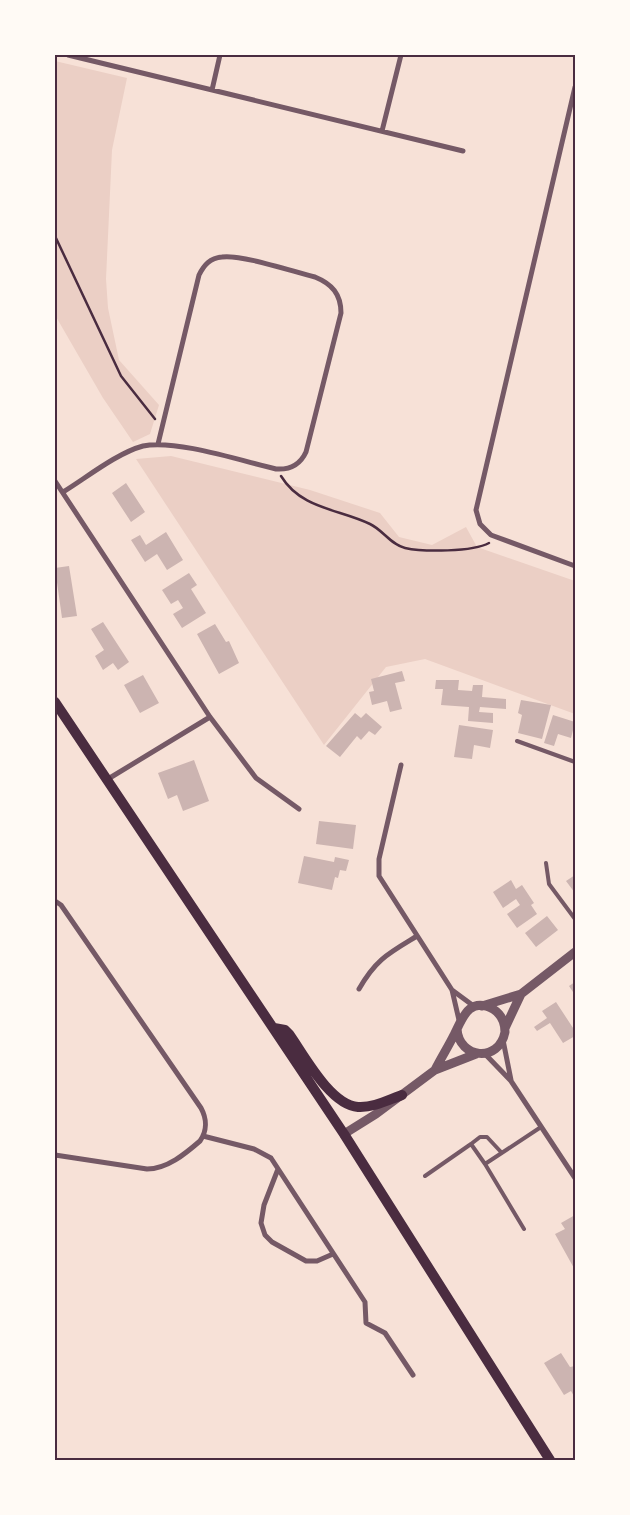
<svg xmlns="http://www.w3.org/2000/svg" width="630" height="1515" font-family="'Noto Sans',sans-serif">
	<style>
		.green { fill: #ebcfc5 }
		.building { fill: #ccb4b1 }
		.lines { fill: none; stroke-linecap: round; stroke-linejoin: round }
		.path { stroke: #4a2c40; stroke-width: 2.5 }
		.service { stroke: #755966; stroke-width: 4 }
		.minor { stroke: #755966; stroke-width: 5 }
		.tertiary { stroke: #755966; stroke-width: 9 }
		.secondary { stroke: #4a2c40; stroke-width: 10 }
		.neatline { fill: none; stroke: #4a2c40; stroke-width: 2 }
	</style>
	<rect width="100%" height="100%" fill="#f7e1d7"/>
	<path class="green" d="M55,61L127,78L112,150L106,279L108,308L119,360L159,405L150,434L133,442L103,398L55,315Z
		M171,456L310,490L380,513L399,537L432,545L466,527L477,547L575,581V714L425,659L386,667L324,745L136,459Z"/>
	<path class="building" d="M126,483L145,512L131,522L112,493Z
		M166,532L183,560L167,570L157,554L145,562L131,540L140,535L146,545Z
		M69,566L77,616L62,618L55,568Z
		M189,573L197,585L191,589L206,613L182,628L173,614L183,608L178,600L171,604L162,590Z
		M103,622L129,662L118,670L113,663L103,670L95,656L104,650L91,629Z
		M215,624L226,642L229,641L239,663L219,674L197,634Z
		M402,671L405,681L395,683L402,709L390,712L387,701L372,705L369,692L374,691L371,679Z
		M143,675L159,703L140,713L124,685Z
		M436,680H459L458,690L472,691L473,685H483L482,697L506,699V709L480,707L479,712L493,713V723L468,721L469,707L441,705L443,689H435Z
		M521,700L551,705L542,739L518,733L522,715L518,713Z
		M355,713L361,718L366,713L382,727L375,735L369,731L361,740L357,736L340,757L326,746Z
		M553,715L575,722L571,738L558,734L554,746L544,743Z
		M459,725L493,730L490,748L474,745L472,759L454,757Z
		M194,760L209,801L183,811L177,795L168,799L158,773Z
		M319,821L356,825L353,849L316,844Z
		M304,856L334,862L335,857L349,860L346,871L340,870L338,878L335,877L332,890L298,883Z
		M575,875V893L566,881Z
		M511,880L516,889L522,885L534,903L531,905L537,914L517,928L507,914L520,905L516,899L503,908L493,892Z
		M547,916L558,930L536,947L525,933Z
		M575,982V995L569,986Z
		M556,1002L575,1031V1036L563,1043L550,1023L537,1031L534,1027L547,1018L542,1011Z
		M575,1215V1270L555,1234L565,1229L561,1223Z
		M561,1353L570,1367L575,1366V1398L571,1391L564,1395L544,1363Z"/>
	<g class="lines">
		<path class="path" d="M55,236L121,376L155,419
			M281,476C301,509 339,509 370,524C383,530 391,545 405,548C423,552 473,552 489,543"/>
		<path class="service" d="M517,741L575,762
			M546,863L549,884L575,919
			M471,1144L480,1137H487L501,1152
			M425,1176L471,1144L485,1164
			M524,1229L485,1164L541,1127"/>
		<path class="minor" d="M68,55L463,151
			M575,87L476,510L480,524L491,535L575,566
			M212,90L220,55
			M382,131L401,55
			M55,481L210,717L256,778L299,809
			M63,492C86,478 117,453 143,446C175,439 242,461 276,469C290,470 300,465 306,452L341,313C341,294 332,284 315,277C294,272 241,254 222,257C210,258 204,265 199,275L158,444
			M401,765L379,859V876L452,990L459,1020
			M108,779L210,717
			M55,901L61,905L201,1108C207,1119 207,1131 200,1141C185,1154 167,1169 147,1169L55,1155
			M359,989C376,959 389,953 417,936
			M452,990L475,1007
			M503,1040L511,1080
			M485,1054L511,1081L575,1178
			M203,1136L254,1149L271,1158L365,1302L366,1323L385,1333L413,1375
			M278,1169L264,1205L261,1223L265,1235L272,1242L306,1261H317L333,1254"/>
		<path class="tertiary" d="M482,1006L521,994L575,952
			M505,1028L521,994
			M435,1070C441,1058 448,1047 454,1035C462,1020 468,996 493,1009C501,1014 505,1022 505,1032C499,1063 459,1059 457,1029
			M344,1134L376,1114L435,1070L476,1054"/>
		<path class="secondary" d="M55,702L344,1134L550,1460
			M274,1028L285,1030L289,1034C304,1055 330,1105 358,1107C373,1108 388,1100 402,1095"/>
	</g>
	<rect width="630" height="1515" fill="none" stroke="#fffaf5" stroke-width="112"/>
	<rect x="56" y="56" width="518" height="1403" class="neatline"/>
</svg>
